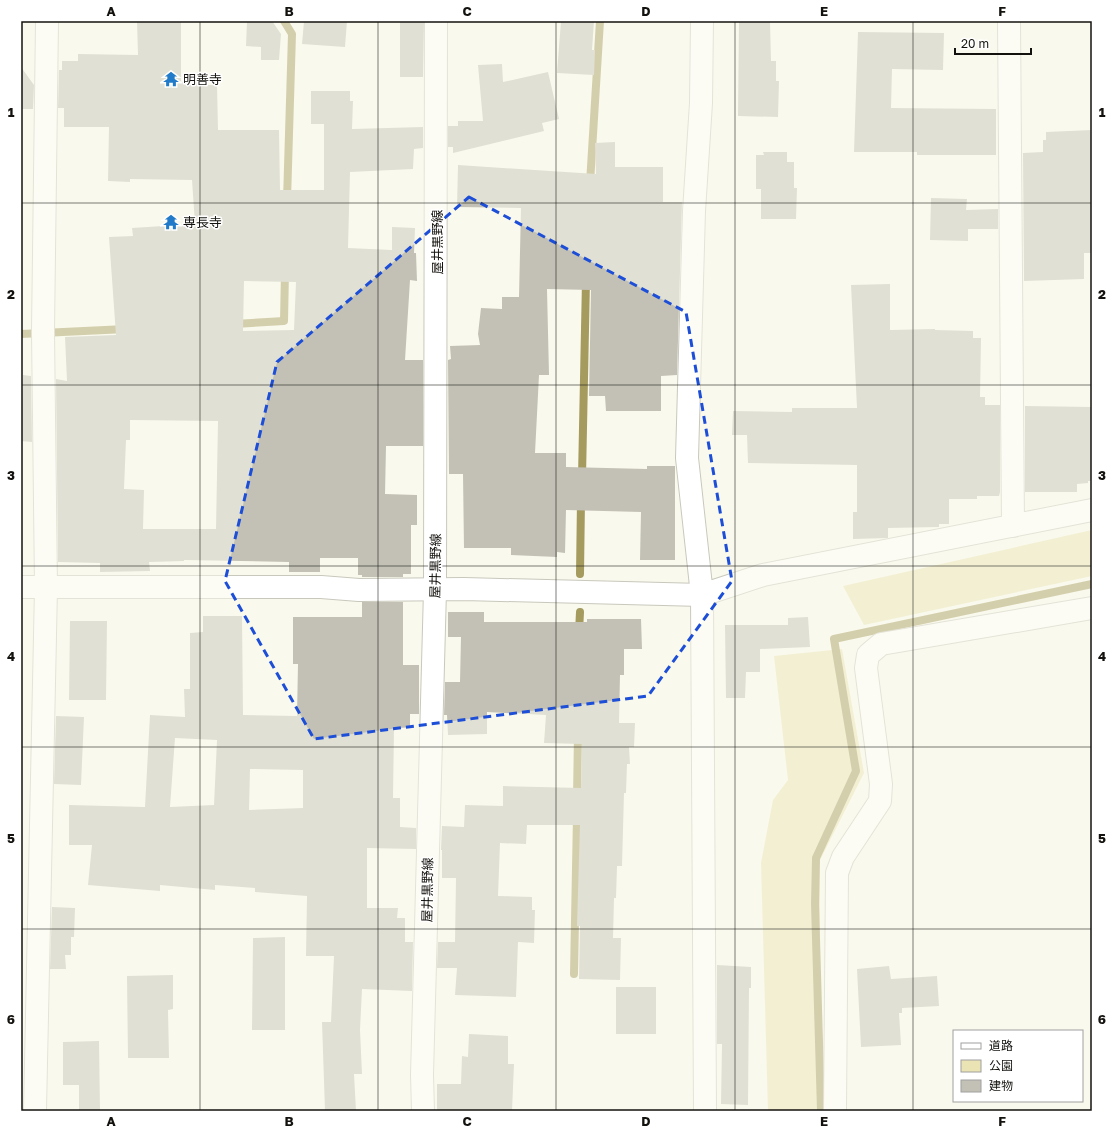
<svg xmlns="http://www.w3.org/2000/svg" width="1113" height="1132" font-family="'Golos Text','Noto Sans JP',sans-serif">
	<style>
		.green { fill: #eae3b4 }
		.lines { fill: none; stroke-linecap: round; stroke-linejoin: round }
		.stream { stroke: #a59b5f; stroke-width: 8 }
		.building { fill: #c3c1b6; fill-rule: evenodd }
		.minor-casing { stroke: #c9c8bd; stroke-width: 24 }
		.major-casing { stroke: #c9c8bd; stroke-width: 24 }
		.minor { stroke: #fff; stroke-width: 22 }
		.major { stroke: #fff; stroke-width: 22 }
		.marked { fill: none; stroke: #1d4ed8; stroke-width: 3; stroke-dasharray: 8 5; stroke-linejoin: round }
		.grid { fill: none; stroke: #13120e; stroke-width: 1; stroke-opacity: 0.55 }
		.labels { text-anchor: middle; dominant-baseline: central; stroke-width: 3; stroke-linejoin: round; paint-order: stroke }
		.poi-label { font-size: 13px; fill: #13120e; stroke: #fff; text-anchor: start }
		.street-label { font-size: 13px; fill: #13120e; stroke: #fff }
		.neatline { fill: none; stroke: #13120e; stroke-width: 1.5 }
		.grid-label { font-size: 13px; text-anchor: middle; font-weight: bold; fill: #13120e }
	</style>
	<rect width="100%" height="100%" fill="#faf9ed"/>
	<path class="green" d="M1092,530V576L864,625L843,586Z
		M842,649L864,773L820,860V1111H768L761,863L773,800L788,780L774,656Z"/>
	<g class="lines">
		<path class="stream" d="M284,21L292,34L287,200
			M590,183L600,21
			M234,324L284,321L285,272
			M21,334L126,329
			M582,477L586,280
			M580,574L581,500
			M579,632L580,612
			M577,798L578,733
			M574,974L577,815
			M821,1111L815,904L816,858L856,771L834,639L1092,584"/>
	</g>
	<path class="building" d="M137,21H181V82L208,81V85H217L218,130H279L280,190H324V124H311V91H350V101H353L352,129L423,127V148L414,149L413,169L350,172L348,248L392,250V227L415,228L414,253H416L417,281L410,280L405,360H423V446H386L385,494L417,495V525H411V574H403V577H362V575H358V558H320V572H289V562L184,560V561L149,562L150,571L100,572V563L58,562L56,379L67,381L65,337L116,335L109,237L133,236L132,228L195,224L192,180L130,179V182L108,181L109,127H64V108H58L59,70H62V61H78V54L138,55ZM244,281L296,282L294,330L243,331ZM130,420L218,421L216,529H143L144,490L124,489L126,440H130Z
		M247,21H272L281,34L279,60H261V47L246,46Z
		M304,21H347L345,47L302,44Z
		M400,21H424L423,77H400Z
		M561,21H594L592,50H595L594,75L557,73Z
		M739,21H770L771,61H776V81H779L778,117L738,116Z
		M858,32L944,33L943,70L892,69L891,108L996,109V155H917V152H854Z
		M502,64L503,82L548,72L559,119L542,123L544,131L453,153V147H448V126H458V121H483L478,65Z
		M21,67L34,85L33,109H21Z
		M1092,130V253H1084V279L1024,281L1023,153L1043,152V140H1046V132Z
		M615,142V167H663V202H682L677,375L661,376V411H606L605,396H589L591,290L547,289L549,375H539L535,453H566V467L647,469V466H675V560H640L641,512L566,510L565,553L557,552V557L511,555V548H464L463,474H449L448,360L451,359L450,346L480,345L478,334L481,308L502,309V297H519L521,208L457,207L458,165L596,174L595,143Z
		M763,152H787V162H794V188H797L796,219H761V189H756V155H764Z
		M931,198L967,199L966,210L998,209V229H968V241L930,240Z
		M890,284V330L935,329V330L973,331V338H981L980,397H985V405H1000V492L999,496H977V499H949V524H939V527L888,528V538L853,539V512H857V465L748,463L747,435H732L733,411L792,412V408H857L851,285Z
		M23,375L31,376L32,442L21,441Z
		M1025,406L1092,407V481H1088V483L1077,484V492H1025Z
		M362,602H403V665H419V714H410V728H394L393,798H400V827L416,828V849L367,848V908H398L397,918H405V942H413L412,991L362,989L360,1030L362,1074H354L356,1111H325L322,1022H331L334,956H306L307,896L255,892V888L215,885V890L160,885V891L88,885L92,845H69V805L145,807L150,715L185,717L184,689H190V633L203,632V616H242L243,715L297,716L298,664H293V617H362ZM175,738L217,740L214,805L170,807ZM250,769L303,770V808L249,810Z
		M448,612H484V622H587V619H641L642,649H624V675H620L619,723H635L634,747H629L630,764H627L626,793H624L622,866H617L616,898H614L613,938H621L620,980L579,979L580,926H577L580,825H527L526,844L500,843L498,896L532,897V910H535L534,943L518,942L516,997L455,995L457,968H437L438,942H455L456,878H442V850H441L442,826L464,827L465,805L503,806V786L581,788L582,744L544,743L546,715L487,712V734L448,735L447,715H444L445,682H460L461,637H448Z
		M808,617L810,647L760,649V672H746L745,698H726L725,625H788V618Z
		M70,621H107L106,700H69Z
		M56,716L84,717L81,785L54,784Z
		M52,907L75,908L74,937H71V955H65L66,969H50Z
		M285,937V1030H252L253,938Z
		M717,965L751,967V988H749L748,1105L721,1104L722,1044H717Z
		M889,966L891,979L937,976L939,1006L902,1008V1013H899L901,1045L861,1047L857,969Z
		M173,975V1009L168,1010L169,1058H128L127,976Z
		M616,987H656V1034H616Z
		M469,1034L508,1036V1064H514L512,1111H437V1084H461L462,1056L468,1057Z
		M99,1041L100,1111H79V1085H63V1042Z"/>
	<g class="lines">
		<defs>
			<path id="minor" d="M702,21L701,103L694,211L687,458L702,595L705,1111
				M1009,21L1013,526
				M21,587H321L359,590L464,589L702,595L763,575L1092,510
				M35,1111L46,588L43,331L47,21
				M835,1111L837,873L843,857L880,801L881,784L866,668L868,655L881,644L1092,608"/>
			<path id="major" d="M423,1111L422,1075L435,590L436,21"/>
		</defs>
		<use href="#minor" class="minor-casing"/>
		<use href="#major" class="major-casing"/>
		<use href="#minor" class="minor"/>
		<use href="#major" class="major"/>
	</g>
	<path d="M0 0H1113V1132H0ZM469,197L686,312L732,581L648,696L314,739L225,581L277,362Z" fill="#faf9ed" fill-opacity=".55" fill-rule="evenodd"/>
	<path class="marked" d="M469,197L686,312L732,581L648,696L314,739L225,581L277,362Z"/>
	<path class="grid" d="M200,21V1111M378,21V1111M556,21V1111M735,21V1111M913,21V1111M21,203H1092M21,385H1092M21,566H1092M21,747H1092M21,929H1092"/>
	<defs>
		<symbol id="temple-bare" viewBox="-9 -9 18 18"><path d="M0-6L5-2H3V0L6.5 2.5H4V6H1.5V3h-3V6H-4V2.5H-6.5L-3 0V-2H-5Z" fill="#227bc8" stroke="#fff" stroke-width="2.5" paint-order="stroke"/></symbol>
	</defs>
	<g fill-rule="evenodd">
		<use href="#temple-bare" x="160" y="68" width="22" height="22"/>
		<use href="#temple-bare" x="160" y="211" width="22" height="22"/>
	</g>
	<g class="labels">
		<g class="poi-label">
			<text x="183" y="79">明善寺</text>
			<text x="183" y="222">専長寺</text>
		</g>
		<g class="street-label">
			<text transform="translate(437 242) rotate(-90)">屋井黒野線</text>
			<text transform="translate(435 566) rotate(-89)">屋井黒野線</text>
			<text transform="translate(427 890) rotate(-89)">屋井黒野線</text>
		</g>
	</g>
	<rect width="1113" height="1132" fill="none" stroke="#ffffff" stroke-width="44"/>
	<rect x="953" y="1030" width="130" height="72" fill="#ffffff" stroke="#a1a09f"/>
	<rect x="961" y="1043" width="20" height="6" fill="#ffffff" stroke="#a1a09f"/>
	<text x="989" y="1050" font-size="12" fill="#13120e">道路</text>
	<rect x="961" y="1060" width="20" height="12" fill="#eae3b4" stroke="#a1a09f"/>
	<text x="989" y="1070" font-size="12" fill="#13120e">公園</text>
	<rect x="961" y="1080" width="20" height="12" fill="#c3c1b6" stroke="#a1a09f"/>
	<text x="989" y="1090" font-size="12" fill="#13120e">建物</text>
	<path d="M955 48v6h76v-6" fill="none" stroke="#13120e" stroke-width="2"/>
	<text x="961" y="48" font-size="12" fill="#13120e" stroke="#ffffff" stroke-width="3" paint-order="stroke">20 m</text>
	<rect x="22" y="22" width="1069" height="1088" class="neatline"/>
	<g class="grid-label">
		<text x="111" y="16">A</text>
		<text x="289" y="16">B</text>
		<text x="467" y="16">C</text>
		<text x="646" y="16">D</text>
		<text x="824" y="16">E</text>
		<text x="1002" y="16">F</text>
		<text x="11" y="117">1</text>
		<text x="1102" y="117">1</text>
		<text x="11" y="299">2</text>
		<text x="1102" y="299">2</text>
		<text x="11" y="480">3</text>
		<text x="1102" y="480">3</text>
		<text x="11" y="661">4</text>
		<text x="1102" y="661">4</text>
		<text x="11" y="843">5</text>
		<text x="1102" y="843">5</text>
		<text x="11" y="1024">6</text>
		<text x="1102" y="1024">6</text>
		<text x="111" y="1126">A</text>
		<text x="289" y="1126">B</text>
		<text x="467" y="1126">C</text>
		<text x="646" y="1126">D</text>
		<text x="824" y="1126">E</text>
		<text x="1002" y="1126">F</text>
	</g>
</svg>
